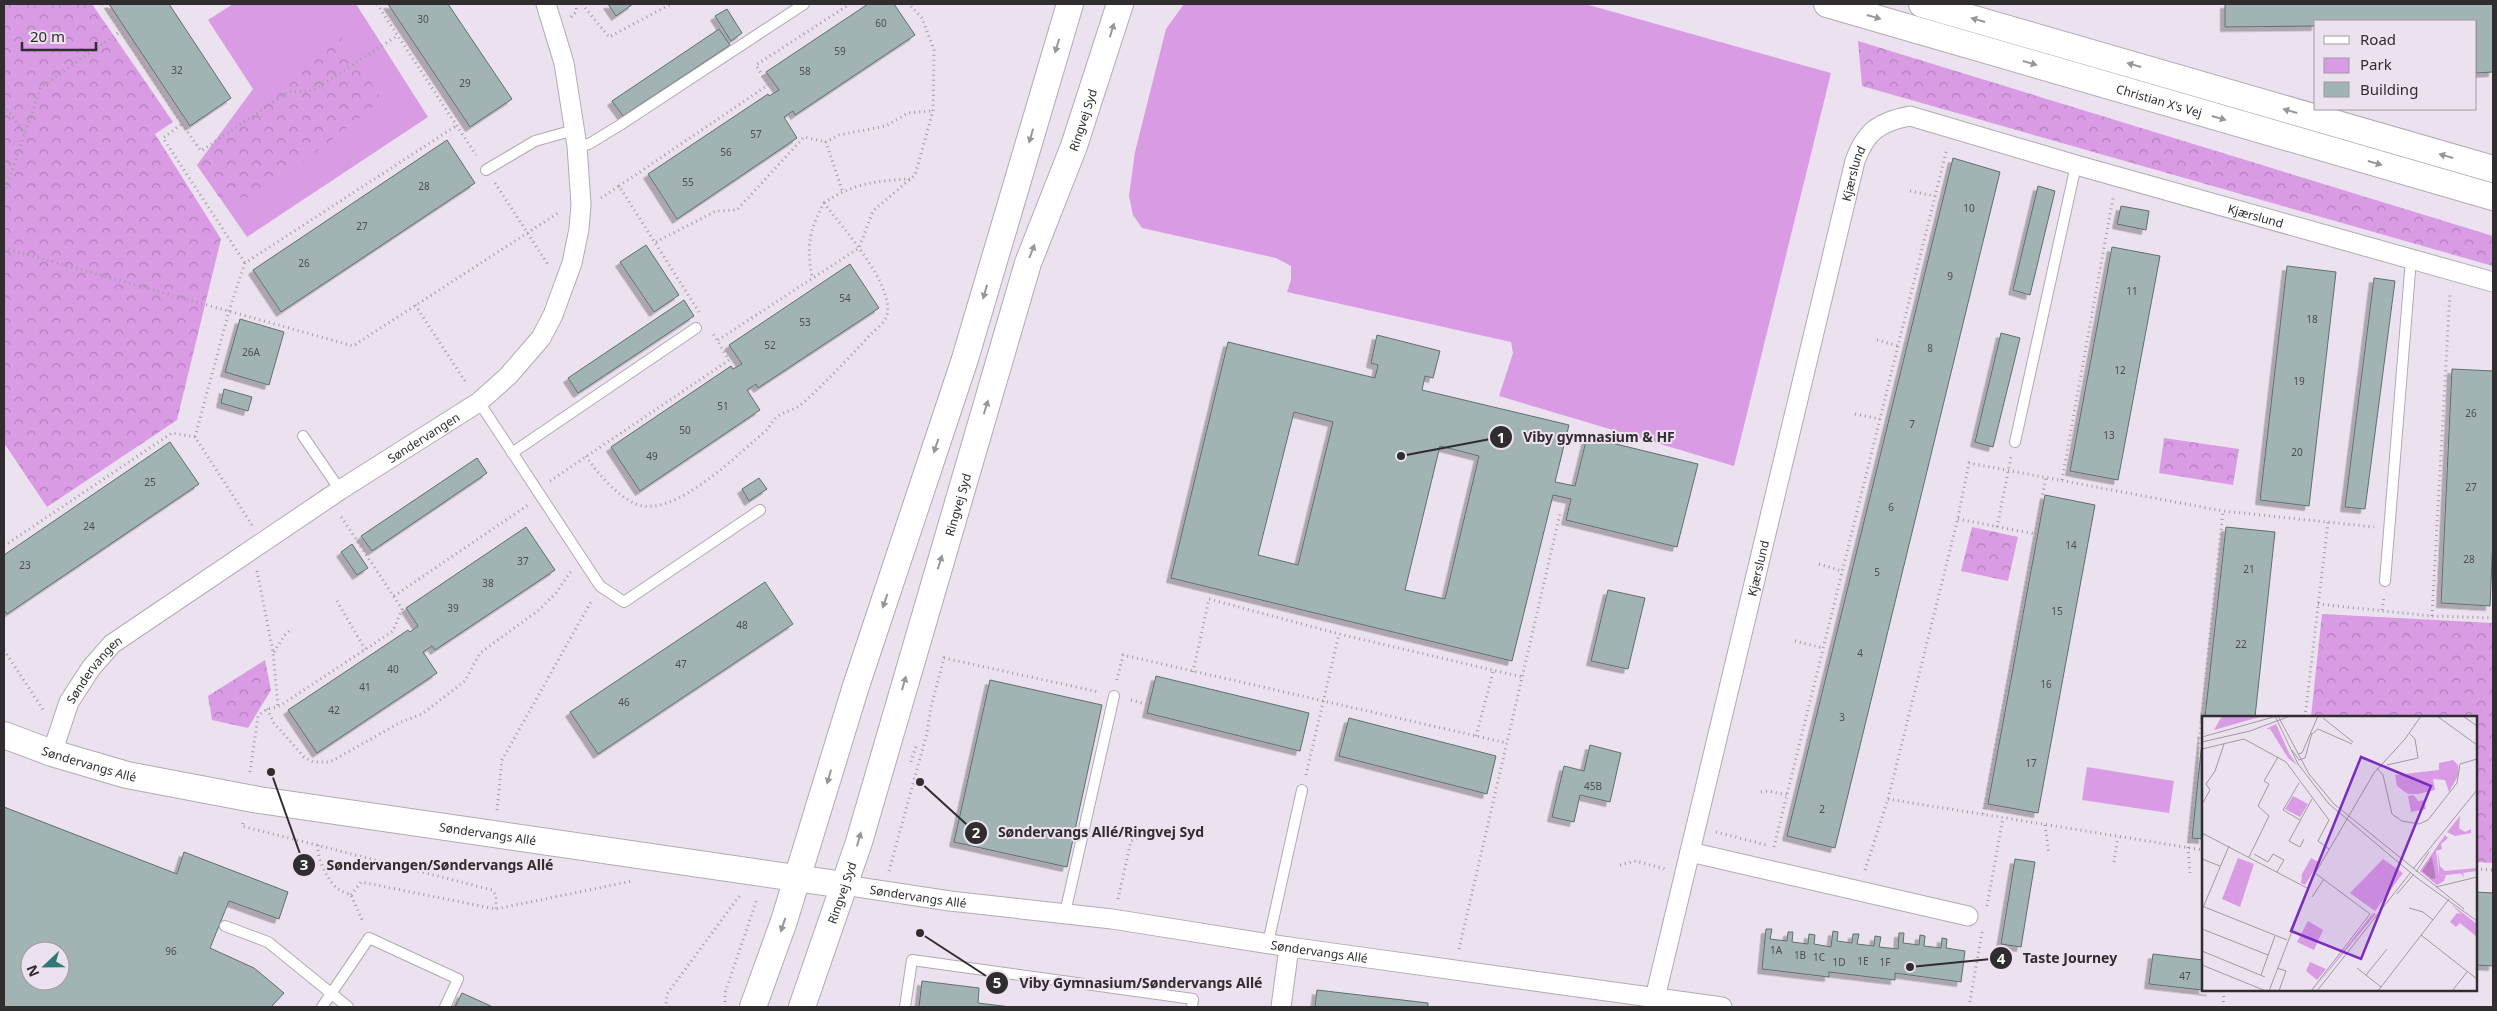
<svg xmlns="http://www.w3.org/2000/svg" width="2497" height="1011" font-family="'Noto Sans',sans-serif">
	<style>
		.green { fill: #d99ce4 }
		.forest { fill: url(#forest-crowns) }
		.building { fill: #a2b3b3; stroke: #5f6f6f; fill-rule: evenodd; filter: url(#shadow) }
		.lines { fill: none; stroke-linecap: round; stroke-linejoin: round }
		.lane-casing { stroke: #b3a9b5; stroke-width: 12 }
		.street-casing { stroke: #b3a9b5; stroke-width: 21 }
		.secondary-casing { stroke: #b3a9b5; stroke-width: 28 }
		.path { stroke: #a39aa4; stroke-width: 3; stroke-dasharray: 1 4; stroke-linecap: butt }
		.lane { stroke: #fff; stroke-width: 10 }
		.street { stroke: #fff; stroke-width: 19 }
		.secondary { stroke: #fff; stroke-width: 26 }
		.oneway { fill: #989698 }
		.labels { text-anchor: middle; dominant-baseline: central; stroke-width: 4; stroke-linejoin: round; paint-order: stroke }
		.number-label { font-size: 10px; fill: #4c4e51 }
		.street-label { font-size: 12px; fill: #302c30; stroke: #ece1ee }
		.inset-road { fill: none; stroke: #a199a2; stroke-width: 1 }
		.view { fill: #7b2cbf; fill-opacity: 0.15; stroke: #7b2cbf; stroke-width: 2.5 }
		.inset-edge { fill: none; stroke: #302c30; stroke-width: 2.5 }
		.leader { fill: none; stroke: #302c30; stroke-width: 2 }
		.callout-dot { fill: #302c30; stroke: #ece1ee; stroke-width: 2 }
		.mark-label { font-size: 15px; text-anchor: middle; font-weight: bold; fill: #fff }
		.callout-label { font-size: 14px; text-anchor: middle; font-weight: bold; fill: #302c30; stroke: #ece1ee; stroke-width: 4; stroke-linejoin: round; paint-order: stroke }
	</style>
	<defs>
		<pattern id="forest-crowns" width="20" height="18" patternUnits="userSpaceOnUse" patternTransform="scale(1.25)"><rect width="20" height="18" fill="#d99ce4"/><path d="M2 6a3 3 0 1 1 6 0M12 15a3 3 0 1 1 6 0" fill="none" stroke="#b07fb9"/></pattern>
		<filter id="shadow"><feDropShadow dx="-4.5" dy="4.5" stdDeviation="0" flood-color="#0004"/></filter>
	</defs>
	<rect width="100%" height="100%" fill="#ece1ee"/>
	<path class="green" d="M233,4H356L428,117L247,237L197,165L253,89L208,20Z
		M1184,4H1585L1831,73L1734,466L1499,396L1513,353L1511,342L1287,292L1291,280V266L1276,258L1142,228L1133,215L1129,196L1135,152L1166,29Z
		M2087,767L2174,781L2169,813L2082,800Z"/>
	<path class="forest" d="M4,4H92L173,122L155,134L221,239L177,420L47,507L4,443Z
		M342,37L382,100L258,198L219,197L197,165Z
		M1858,41L2493,236V266L1862,86Z
		M2164,438L2239,449L2233,485L2159,473Z
		M1972,527L2018,537L2008,581L1961,571Z
		M2322,614L2493,623V863L2476,862V717H2311Z
		M265,660L271,690L248,728L212,720L208,696Z"/>
	<path class="building" d="M109,4H169L231,98L190,126Z
		M388,4H448L512,99L470,127Z
		M608,4H633L616,16Z
		M868,4H894L915,35L795,115L793,111L784,117L797,138L677,219L648,174L768,94L769,96L779,90L766,72Z
		M2225,4H2493V72L2476,73V21H2316V26L2225,27Z
		M727,9L742,33L731,41L715,16Z
		M719,29L730,45L623,116L612,101Z
		M447,140L475,183L281,312L253,270Z
		M1953,158L2000,172L1835,848L1787,836Z
		M2038,186L2055,191L2030,295L2013,290Z
		M2121,206L2149,211L2146,230L2117,224Z
		M646,245L679,295L654,312L620,262Z
		M2112,247L2160,256L2118,480L2070,471Z
		M850,264L879,308L758,388L756,384L747,390L760,410L640,491L611,447L731,366L733,369L742,364L729,345Z
		M2287,266L2336,272L2309,506L2260,500Z
		M2374,278L2395,281L2365,509L2345,507Z
		M684,300L694,316L578,393L568,378Z
		M240,319L284,332L269,385L225,372Z
		M2001,333L2020,338L1993,447L1975,442Z
		M1377,335L1440,351L1433,378L1425,376L1422,390L1569,425L1555,482L1575,486L1587,437L1698,464L1677,547L1566,520L1571,499L1553,495L1512,661L1171,578L1228,342L1375,378L1378,365L1371,363ZM1294,412L1333,422L1298,565L1258,555ZM1440,446L1479,456L1445,599L1405,590Z
		M2452,369L2493,371V538L2490,606L2441,603Z
		M224,389L252,397L248,411L221,403Z
		M170,442L199,484L7,614L4,610V555Z
		M477,458L487,473L372,551L361,536Z
		M759,478L767,489L749,501L742,489Z
		M2045,495L2095,505L2038,813L1988,804Z
		M526,527L555,570L435,650L432,646L423,652L437,673L317,753L288,710L408,630L410,632L418,626L406,608Z
		M2226,527L2275,532L2255,717H2205Z
		M352,544L368,568L357,575L341,552Z
		M765,582L793,624L598,754L570,712Z
		M1608,590L1645,598L1628,669L1591,661Z
		M1156,676L1309,713L1300,751L1147,713Z
		M990,680L1102,705L1067,867L954,842Z
		M1349,718L1496,756L1487,794L1339,756Z
		M2203,732V839L2192,838Z
		M1590,745L1621,753L1610,802L1580,795L1574,822L1552,817L1564,766L1584,771Z
		M4,807L177,874L184,852L288,892L279,919L229,901L210,948L254,968L284,993L271,1007H4ZM30,951H60V981H30Z
		M2015,859L2035,862L2021,947L2001,944Z
		M2476,892L2493,893V966L2476,965Z
		M1766,929H1772L1770,939L1787,941L1788,932H1793L1792,942L1808,944L1809,934L1815,935L1814,944L1831,947L1833,931L1838,932L1837,941L1852,943L1853,934H1859L1857,944L1874,946L1875,936L1881,937L1879,947L1898,949L1899,933H1904L1903,943L1919,945L1920,935L1925,936L1924,946L1941,948L1942,938L1947,939L1946,948L1965,951L1961,982L1895,973V980L1829,972V977L1762,969Z
		M2153,954L2203,960V990L2211,991L2149,984Z
		M922,981L979,988L978,1003L1011,1007H919Z
		M1317,990L1428,1003V1007H1315Z
		M462,993L493,1007H455Z"/>
	<g class="lines">
		<defs>
			<path id="lane" d="M577,146L589,144L620,125L804,4
				M486,170L535,141L574,130
				M479,402L600,586L624,602L760,510
				M303,436L340,490
				M2015,442L2076,165
				M512,453L696,328
				M2385,581L2411,259
				M1065,913L1114,696
				M225,926L268,942L348,1007
				M1268,943L1302,790
				M322,1007L369,938L458,979L445,1007
				M905,1007L912,960L1193,999L1192,1007"/>
			<g id="street">
				<path id="s1" d="M52,753L69,702L91,668L112,644L340,490L479,402L508,376L541,338L553,315L572,263L579,229L581,204L577,146L564,63L546,4"/>
				<path d="M1690,852L1968,916"/>
				<path id="s2" d="M844,885L950,901L1112,919L1289,947L1722,1007"/>
				<path id="s3" d="M1655,998L1855,161C1866,131 1879,122 1910,116L2076,165L2493,282"/>
				<path d="M1281,1007L1289,947"/>
			</g>
			<g id="secondary">
				<path id="s4" d="M1827,4L2493,197"/>
				<path d="M1922,4L2493,169"/>
				<path id="s5" d="M4,735L52,753L127,775L259,800L844,885"/>
				<path d="M753,1007L784,921L856,686L965,359L1070,4"/>
				<path id="s6" d="M802,1007L859,842L1028,263L1074,146L1120,4"/>
			</g>
		</defs>
		<use href="#lane" class="lane-casing"/>
		<use href="#street" class="street-casing"/>
		<use href="#secondary" class="secondary-casing"/>
		<path class="path" d="M103,4L182,124L163,138L245,263
			M377,4L476,155
			M582,4L609,37L671,4
			M571,17L576,12L577,4
			M4,105L25,134
			M182,124L201,151L288,92L314,90L397,36
			M495,183L549,266
			M619,186L768,85L756,65L850,4
			M842,190L826,142L839,135L886,126L908,113L933,111
			M1910,191L1935,196
			M4,193L41,87L121,31
			M601,198L619,186L699,312
			M824,203C853,183 876,181 910,179
			M656,242L716,211L737,210L804,137L826,142
			M4,248L353,346L558,213
			M415,305L467,384
			M718,340L859,248L873,211L915,175L933,111L934,50L922,18L909,4
			M1877,340L1898,346
			M1855,414L1880,419
			M586,456C597,473 617,496 636,504C674,520 740,452 768,429C779,408 789,415 803,403C827,381 849,358 870,335C875,330 883,324 886,318C898,288 841,226 824,203C808,232 807,247 812,278
			M2062,480L2113,198
			M550,481L729,360L712,332
			M1958,519L2035,534
			M252,525L195,437L229,311L245,263L456,126
			M1997,527L2011,457
			M4,546L172,433L195,437
			M1819,564L1842,571
			M257,571L273,652L278,707
			M394,596L528,505
			M337,601L365,649
			M2318,604L2432,616L2493,618
			M2382,610L2384,597
			M2432,616L2450,292
			M1795,641L1823,648
			M4,650L44,711
			M274,652L284,636L292,628
			M1193,672L1209,599L1339,634L1522,677
			M1117,680L1123,655L1507,743
			M1131,700L1146,704
			M267,709L274,723L304,757L313,762H330L401,722L422,714L465,681L480,653L539,610L556,593L571,571
			M2305,717L2328,522
			M1476,736L1493,672
			M911,762L916,746
			M250,772L258,716L267,709L278,707L393,631L402,609L340,515
			M1306,775L1339,634
			M1761,792L1768,791L1787,795
			M1888,799L2203,850
			M497,810L502,760L592,600
			M1983,814L2046,477
			M243,823L242,826L492,890L496,896V909
			M2045,825L2049,854
			M1716,832L1766,845
			M318,845C316,857 328,881 337,888C341,892 347,893 351,895L363,922
			M1774,847L1947,148
			M2114,862L2118,837
			M1620,865L1636,861L1665,869
			M2476,869L2493,870
			M1865,870L1888,799L1957,522L1969,463L2223,511L2374,527
			M889,871L927,733L931,707L944,658L1099,692
			M2190,873L2188,849L2223,511
			M351,895L361,882L496,909L632,881
			M1118,899L1131,841L1142,835
			M1987,906L2003,818
			M1459,949L1560,514
			M669,1007L666,1004L667,994L740,895
			M725,1007V993L757,899
			M1969,1007L1982,932
			M2223,1007L2224,990"/>
		<use href="#lane" class="lane"/>
		<use href="#street" class="street"/>
		<use href="#secondary" class="secondary"/>
	</g>
	<defs><path id="oneway-solid" d="M-6-.8H1V-3.2L6.5 0L1 3.2V.8H-6Z" transform="scale(1.25)"/></defs>
	<g class="oneway">
		<use href="#oneway-solid" transform="translate(1874 17) rotate(16)"/>
		<use href="#oneway-solid" transform="translate(1978 20) rotate(-164)"/>
		<use href="#oneway-solid" transform="translate(1112 30) rotate(-73)"/>
		<use href="#oneway-solid" transform="translate(1057 46) rotate(107)"/>
		<use href="#oneway-solid" transform="translate(2030 63) rotate(16)"/>
		<use href="#oneway-solid" transform="translate(2134 65) rotate(-164)"/>
		<use href="#oneway-solid" transform="translate(2290 111) rotate(-164)"/>
		<use href="#oneway-solid" transform="translate(2219 118) rotate(16)"/>
		<use href="#oneway-solid" transform="translate(1031 136) rotate(106)"/>
		<use href="#oneway-solid" transform="translate(2446 156) rotate(-164)"/>
		<use href="#oneway-solid" transform="translate(2375 163) rotate(16)"/>
		<use href="#oneway-solid" transform="translate(1032 251) rotate(-69)"/>
		<use href="#oneway-solid" transform="translate(985 292) rotate(106)"/>
		<use href="#oneway-solid" transform="translate(986 407) rotate(-73)"/>
		<use href="#oneway-solid" transform="translate(936 446) rotate(109)"/>
		<use href="#oneway-solid" transform="translate(940 562) rotate(-73)"/>
		<use href="#oneway-solid" transform="translate(885 601) rotate(109)"/>
		<use href="#oneway-solid" transform="translate(904 683) rotate(-74)"/>
		<use href="#oneway-solid" transform="translate(829 777) rotate(106)"/>
		<use href="#oneway-solid" transform="translate(859 839) rotate(-74)"/>
		<use href="#oneway-solid" transform="translate(783 925) rotate(109)"/>
	</g>
	<g class="labels">
		<g class="number-label">
			<text x="423" y="19">30</text>
			<text x="881" y="23">60</text>
			<text x="840" y="51">59</text>
			<text x="177" y="70">32</text>
			<text x="805" y="71">58</text>
			<text x="465" y="83">29</text>
			<text x="756" y="134">57</text>
			<text x="726" y="152">56</text>
			<text x="688" y="182">55</text>
			<text x="424" y="186">28</text>
			<text x="1969" y="208">10</text>
			<text x="362" y="226">27</text>
			<text x="304" y="263">26</text>
			<text x="1950" y="276">9</text>
			<text x="2132" y="291">11</text>
			<text x="845" y="298">54</text>
			<text x="2312" y="319">18</text>
			<text x="805" y="322">53</text>
			<text x="770" y="345">52</text>
			<text x="1930" y="348">8</text>
			<text x="251" y="352">26A</text>
			<text x="2120" y="370">12</text>
			<text x="2299" y="381">19</text>
			<text x="723" y="406">51</text>
			<text x="2471" y="413">26</text>
			<text x="1912" y="424">7</text>
			<text x="685" y="430">50</text>
			<text x="2109" y="435">13</text>
			<text x="2297" y="452">20</text>
			<text x="652" y="456">49</text>
			<text x="150" y="482">25</text>
			<text x="2471" y="487">27</text>
			<text x="1891" y="507">6</text>
			<text x="89" y="526">24</text>
			<text x="2071" y="545">14</text>
			<text x="2469" y="559">28</text>
			<text x="523" y="561">37</text>
			<text x="25" y="565">23</text>
			<text x="2249" y="569">21</text>
			<text x="1877" y="572">5</text>
			<text x="488" y="583">38</text>
			<text x="453" y="608">39</text>
			<text x="2057" y="611">15</text>
			<text x="742" y="625">48</text>
			<text x="2241" y="644">22</text>
			<text x="1860" y="653">4</text>
			<text x="681" y="664">47</text>
			<text x="393" y="669">40</text>
			<text x="2046" y="684">16</text>
			<text x="365" y="687">41</text>
			<text x="624" y="702">46</text>
			<text x="334" y="710">42</text>
			<text x="1842" y="717">3</text>
			<text x="2031" y="763">17</text>
			<text x="1593" y="786">45B</text>
			<text x="1822" y="809">2</text>
			<text x="1776" y="950">1A</text>
			<text x="171" y="951">96</text>
			<text x="1800" y="955">1B</text>
			<text x="1819" y="957">1C</text>
			<text x="1863" y="961">1E</text>
			<text x="1839" y="962">1D</text>
			<text x="1885" y="962">1F</text>
			<text x="2185" y="976">47</text>
		</g>
		<g class="street-label">
			<text stroke="none"><textPath href="#s4" startOffset="346">Christian X's Vej</textPath></text>
			<text stroke="none"><textPath href="#s6" startOffset="931">Ringvej Syd</textPath></text>
			<text stroke="none"><textPath href="#s3" startOffset="848">Kjærslund</textPath></text>
			<text stroke="none"><textPath href="#s3" startOffset="1296">Kjærslund</textPath></text>
			<text stroke="none"><textPath href="#s1" startOffset="500">Søndervangen</textPath></text>
			<text stroke="none"><textPath href="#s6" startOffset="526">Ringvej Syd</textPath></text>
			<text stroke="none"><textPath href="#s3" startOffset="442">Kjærslund</textPath></text>
			<text stroke="none"><textPath href="#s1" startOffset="95">Søndervangen</textPath></text>
			<text stroke="none"><textPath href="#s5" startOffset="90">Søndervangs Allé</textPath></text>
			<text stroke="none"><textPath href="#s5" startOffset="495">Søndervangs Allé</textPath></text>
			<text stroke="none"><textPath href="#s6" startOffset="121">Ringvej Syd</textPath></text>
			<text stroke="none"><textPath href="#s2" startOffset="75">Søndervangs Allé</textPath></text>
			<text stroke="none"><textPath href="#s2" startOffset="480">Søndervangs Allé</textPath></text>
		</g>
	</g>
	<g transform="translate(2202 716)">
		<rect width="275" height="275" fill="#ece1ee"/>
		<path d="M20,0H61L12,14ZM212,79L216,85L222,84L224,93L209,96L206,80ZM258,100L257,112L263,116L269,113V117L253,120L245,116ZM243,119L246,122L239,128L240,133L234,135L237,160L261,157L262,161L258,157L244,159L242,165L235,169L218,155ZM230,140L234,162L220,155ZM36,142L52,148L38,191L20,183ZM181,143L201,157L173,195L148,177ZM249,188L275,208V221L258,207L254,211L248,206L255,197L259,198Z" fill="#d99ce4" fill-rule="evenodd"/>
		<path d="M74,8L87,37L95,49L86,42L68,13H64ZM251,44L256,49L257,58L247,76L243,64L231,63L233,74L216,78H206L195,70L193,59L237,54V47ZM91,80L106,88L98,101L83,93ZM236,135L238,150L243,155L275,152V155L237,160ZM109,142L117,146L103,169L99,167L100,158ZM171,197L174,198L110,275ZM106,205L121,214L112,234L95,226ZM108,246L124,253L115,264L104,255Z" fill="#d99ce4"/>
		<path d="M230,140L234,162L230,163L220,155Z" fill="#b97bc4"/>
		<path class="inset-road" d="M73,0L96,48L127,88L215,162L275,205M76,0L107,58L132,88L262,193M235,0L275,29M261,0L275,10M121,2L151,26M110,18L116,13L150,28M0,21L75,0M0,26L48,15L88,0M0,33L42,23L84,46L127,104L116,125L127,133M90,34L97,44L103,42M96,38L100,37L116,0M103,42L110,17M185,49L216,42L213,23L208,18M175,52L181,59L190,98L200,105L217,108L226,104L255,67L258,48L275,43M97,67L81,94L98,104M0,88L8,74L4,68L13,55L22,28M0,117L105,172M102,123L98,131L87,125L110,83M52,138L66,146L71,138L82,144L75,156M47,141L67,100L56,90L67,68L62,65L76,41M0,143L18,150M211,153L275,74M214,156L227,136M234,171L275,161M195,178L212,158M110,181L122,163M0,190L85,224M207,192L221,196L231,204M0,194L27,130M0,213L66,239M219,219L275,263M0,235L63,261M0,249L64,275M75,252L84,255L77,275M155,252L179,271M59,259L73,220M164,259L185,233M67,275L111,161L172,57L203,23L219,0M109,275L168,198L113,157M115,275L209,156M176,275L247,183M250,275L265,256"/>
		<path class="view" d="M159,41L229,70L159,243L89,215Z"/>
		<rect width="275" height="275" class="inset-edge"/>
	</g>
	<path class="leader" d="M1401 456L1501 437M920 782L976 833M271 772L304 865M1910 967L2001 958M920 933L997 983"/>
	<g class="callout-dot">
		<circle cx="1401" cy="456" r="5"/>
		<circle cx="920" cy="782" r="5"/>
		<circle cx="271" cy="772" r="5"/>
		<circle cx="1910" cy="967" r="5"/>
		<circle cx="920" cy="933" r="5"/>
		<circle cx="1501" cy="437" r="12"/>
		<circle cx="976" cy="833" r="12"/>
		<circle cx="304" cy="865" r="12"/>
		<circle cx="2001" cy="958" r="12"/>
		<circle cx="997" cy="983" r="12"/>
	</g>
	<g class="mark-label">
		<text x="1501" y="443">1</text>
		<text x="976" y="838">2</text>
		<text x="304" y="870">3</text>
		<text x="2001" y="964">4</text>
		<text x="997" y="988">5</text>
	</g>
	<g class="callout-label">
		<text x="1599" y="442">Viby gymnasium &amp; HF</text>
		<text x="1101" y="837">Søndervangs Allé/Ringvej Syd</text>
		<text x="440" y="870">Søndervangen/Søndervangs Allé</text>
		<text x="2070" y="963">Taste Journey</text>
		<text x="1141" y="988">Viby Gymnasium/Søndervangs Allé</text>
	</g>
	<rect width="2497" height="1011" fill="none" stroke="#302c30" stroke-width="10"/>
	<rect x="2314" y="20" width="162" height="90" fill="#ece1ee" stroke="#a199a2"/>
	<rect x="2324" y="36" width="25" height="8" fill="#ffffff" stroke="#a199a2"/>
	<text x="2360" y="45" font-size="15" fill="#302c30">Road</text>
	<rect x="2324" y="58" width="25" height="15" fill="#d99ce4" stroke="#a199a2"/>
	<text x="2360" y="70" font-size="15" fill="#302c30">Park</text>
	<rect x="2324" y="82" width="25" height="15" fill="#a2b3b3" stroke="#a199a2"/>
	<text x="2360" y="95" font-size="15" fill="#302c30">Building</text>
	<g transform="translate(45 966) rotate(248)"><circle r="24" fill="#ece1ee" stroke="#a199a2"/>
	<path d="M0-4L9 19L0 12L-9 19Z" fill="#307978"/>
	<text y="-8" font-size="14" font-weight="bold" text-anchor="middle" fill="#302c30">N</text>
	</g>
	<path d="M22 42v8h74v-8" fill="none" stroke="#302c30" stroke-width="2.5"/>
	<text x="30" y="42" font-size="15" fill="#302c30" stroke="#ece1ee" stroke-width="4" paint-order="stroke">20 m</text>
</svg>
